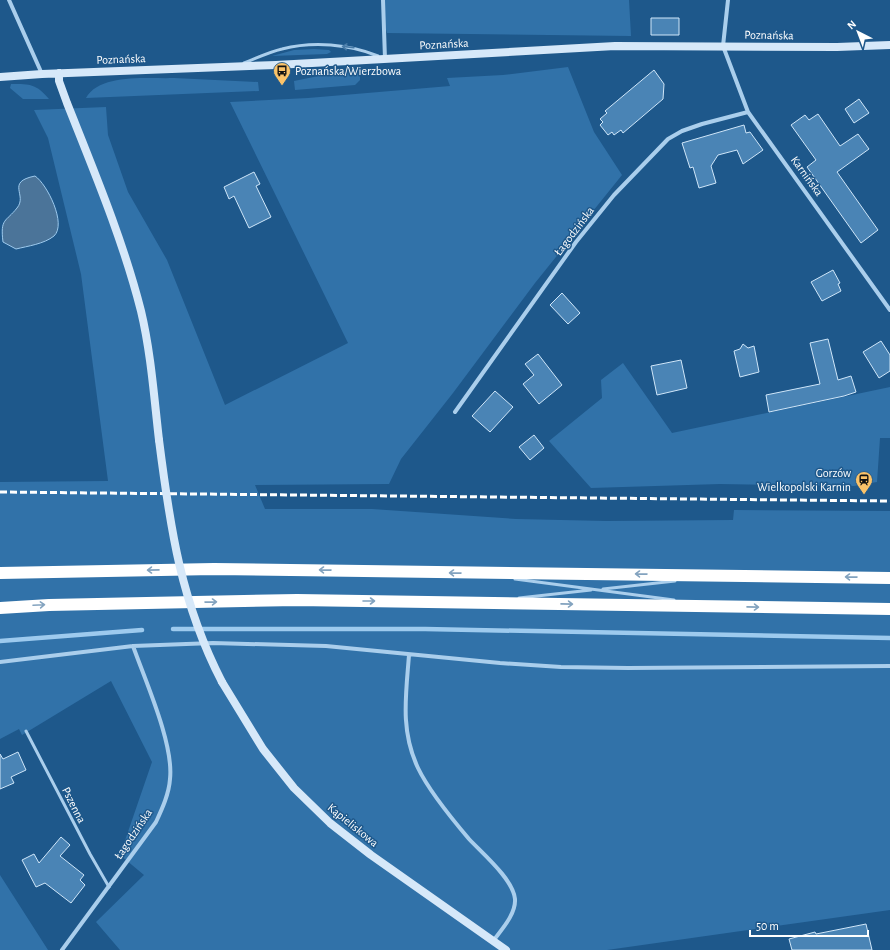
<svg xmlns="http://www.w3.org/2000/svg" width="890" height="950" font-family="'Alegreya Sans',sans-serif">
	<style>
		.green { fill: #3172a9 }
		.water { fill: #4b7499; stroke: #9dcaee }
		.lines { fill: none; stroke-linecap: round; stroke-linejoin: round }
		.stream { stroke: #9dcaee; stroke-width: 4.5 }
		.building { fill: #4a84b5; stroke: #cfe6f9 }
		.lane { stroke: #aaceec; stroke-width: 3 }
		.street { stroke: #aaceec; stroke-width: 4 }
		.secondary { stroke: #d6e8f9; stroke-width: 8 }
		.highway { stroke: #fff; stroke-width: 12 }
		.rail { stroke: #fff; stroke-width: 3; stroke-dasharray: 7 3; stroke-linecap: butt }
		.secondary-bridge { stroke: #d6e8f9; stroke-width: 8 }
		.oneway { stroke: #487ba8 }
		.oneway2 { stroke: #83a3bf }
		.labels { text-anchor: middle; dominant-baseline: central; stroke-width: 3; stroke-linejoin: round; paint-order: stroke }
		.street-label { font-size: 12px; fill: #fff; stroke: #1e588b }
		.poi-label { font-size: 12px; fill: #fff; stroke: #1e588b; text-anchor: start }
	</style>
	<rect width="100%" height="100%" fill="#1e588b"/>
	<path class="green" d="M383,0H629L631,36L387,33L382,15Z
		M314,49L329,50L331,52L327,54L272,56L294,50Z
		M568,67L594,132L622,175L535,283L453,393L401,459L389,484L255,485L265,509H372L516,519L606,521L733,520L734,510L890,511V910L607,950H120L96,922L144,875L120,855L152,762L111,681L22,735L19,729L0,739V482L108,481L81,274L48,138L34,110L106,107L108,135L128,192L167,260L225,405L348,343L230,102L308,98L450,86L447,78L503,75Z
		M360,69V80L355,85L295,90L294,81L348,70Z
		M174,78L258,82L259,91L86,98C100,73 148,79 174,78Z
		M11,84C31,84 36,84 49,99H23L10,88Z
		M623,363L672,433L890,387V438H880L877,482L854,486L720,484L591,488L549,441L602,398L601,380Z
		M0,875L48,950H0Z"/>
	<path class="water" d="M35,176C47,184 67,224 54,236C44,244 28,246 16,249L3,242C0,218 6,222 17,208C28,195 5,182 35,176Z"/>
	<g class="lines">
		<path class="stream" d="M173,629H425L890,638
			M0,641L142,630"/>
	</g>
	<path class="building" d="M651,18H679V35H651Z
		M654,70L664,84L663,99L623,133L621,130L614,135L612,132L608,135L600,125L603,122L600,119L607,113L605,111Z
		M859,99L869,113L854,123L845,109Z
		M818,114L840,146L858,134L869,149L837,172L878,230L861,243L807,167L816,160L791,125L805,115L809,120Z
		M744,125L746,133L750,132L763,150L743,164L737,150L718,155L711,166L716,183L699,188L693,167L690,168L682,143Z
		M254,172L260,184L256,186L271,217L249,228L234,196L229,199L224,187Z
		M833,270L840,283L838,284L841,291L822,301L811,282Z
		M562,293L580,313L568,324L550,305Z
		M828,339L838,380L851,376L856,392L844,396L769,412L766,395L820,384L810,343Z
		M881,341L890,355V371L879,378L863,352Z
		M743,344L748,348L754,346L759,372L740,377L734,351L740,349Z
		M538,354L562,385L539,404L523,384L534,375L525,364Z
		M681,360L687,388L657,395L651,366Z
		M495,391L513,407L490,432L472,416Z
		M534,435L544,448L530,460L519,447Z
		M18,752L26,770L11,777L14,783L0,789V754L3,759Z
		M61,837L70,845L60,856L84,875L80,880L85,885L71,903L45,883L36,887L22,860L34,854L39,863Z
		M866,924L872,950H792L789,939L815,932L816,934Z"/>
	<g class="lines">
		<path class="lane" d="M244,63C257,58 269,52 282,49C313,41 349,44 378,56
			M515,579L674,600
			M603,589L675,581
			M519,598L591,590
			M26,731L90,854L109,887"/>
		<path class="street" d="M9,0L42,74
			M383,0L385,59
			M728,0L723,46L748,112L890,310
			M455,412L576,242L614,195L668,139L682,131L702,124L748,112
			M409,655C406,695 400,730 418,768C429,791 452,819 469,839C482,853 513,879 515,899C516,914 502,929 493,941
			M0,662L133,646L213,643L326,646L500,663L561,667L628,668L890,666
			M62,950L156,822C162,809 169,794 170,779C174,744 145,680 133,646"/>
		<path class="secondary" d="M59,73V81L67,103C94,171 123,240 141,311C151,353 154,397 159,440
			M0,77L42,74L276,65L615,46L837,47L890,45
			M222,682L263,749L294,788L330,823L371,855L506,950"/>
		<path class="highway" d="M0,573L214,569L890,578
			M0,608L49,605L297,600L890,609"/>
		<path class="rail" d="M0,492L890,501"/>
		<path class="secondary-bridge" d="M159,440C170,527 181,603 222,682"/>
	</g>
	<defs><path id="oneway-shaft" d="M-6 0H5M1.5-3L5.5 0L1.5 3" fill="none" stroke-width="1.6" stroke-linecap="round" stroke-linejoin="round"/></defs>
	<use class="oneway" href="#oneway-shaft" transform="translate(348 47) rotate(-173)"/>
	<g class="oneway2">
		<use href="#oneway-shaft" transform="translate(153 570) rotate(179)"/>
		<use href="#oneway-shaft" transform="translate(325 570) rotate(-179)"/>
		<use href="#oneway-shaft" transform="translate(455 573) rotate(-179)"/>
		<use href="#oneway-shaft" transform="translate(641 574) rotate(-179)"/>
		<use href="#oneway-shaft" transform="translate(851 577) rotate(-179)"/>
		<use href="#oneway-shaft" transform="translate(369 601)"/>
		<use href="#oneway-shaft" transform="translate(211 602) rotate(-1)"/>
		<use href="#oneway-shaft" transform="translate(567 604) rotate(1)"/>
		<use href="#oneway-shaft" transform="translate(39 605) rotate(-3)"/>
		<use href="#oneway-shaft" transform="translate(753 607) rotate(1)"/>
	</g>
	<defs>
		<symbol id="bus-pin" viewBox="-11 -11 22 30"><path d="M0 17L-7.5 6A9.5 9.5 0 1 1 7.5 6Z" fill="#fbc369" stroke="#1e588b"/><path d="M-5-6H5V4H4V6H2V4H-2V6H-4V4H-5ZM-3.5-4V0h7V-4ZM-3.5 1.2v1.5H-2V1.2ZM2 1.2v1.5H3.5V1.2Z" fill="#111"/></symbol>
		<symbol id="station-pin" viewBox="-11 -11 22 30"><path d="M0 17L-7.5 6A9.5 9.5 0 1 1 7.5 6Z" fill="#fbc369" stroke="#1e588b"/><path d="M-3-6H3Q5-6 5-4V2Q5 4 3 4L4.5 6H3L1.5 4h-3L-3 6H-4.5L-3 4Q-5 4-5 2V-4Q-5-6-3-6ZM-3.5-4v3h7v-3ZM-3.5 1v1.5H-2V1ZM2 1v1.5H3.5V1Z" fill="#111"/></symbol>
	</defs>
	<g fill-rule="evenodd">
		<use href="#bus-pin" x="272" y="61" width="20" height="27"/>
		<use href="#station-pin" x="854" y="470" width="20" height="27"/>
	</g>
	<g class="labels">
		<g class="street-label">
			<text transform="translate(769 35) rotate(1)">Poznańska</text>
			<text transform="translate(444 44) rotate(-3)">Poznańska</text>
			<text transform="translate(121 59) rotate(-2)">Poznańska</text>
			<text transform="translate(807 176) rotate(54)">Karnińska</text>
			<text transform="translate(574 231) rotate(-53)">Łagodzińska</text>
			<text transform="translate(74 805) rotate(63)">Pszenna</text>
			<text transform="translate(353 825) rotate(39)">Kąpieliskowa</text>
			<text transform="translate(133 834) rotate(-56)">Łagodzińska</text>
		</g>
		<g class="poi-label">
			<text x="295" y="71">Poznańska/Wierzbowa</text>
			<text x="851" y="473" text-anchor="end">Gorzów<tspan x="851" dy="14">Wielkopolski Karnin</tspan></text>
		</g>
	</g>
	<g transform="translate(858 32) rotate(318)" stroke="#1e588b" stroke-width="3" paint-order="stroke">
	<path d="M0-3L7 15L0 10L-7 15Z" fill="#ffffff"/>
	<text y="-6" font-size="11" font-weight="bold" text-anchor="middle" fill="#ffffff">N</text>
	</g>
	<path d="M750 930v6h118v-6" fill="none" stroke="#ffffff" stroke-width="2"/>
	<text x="756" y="930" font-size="12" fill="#ffffff" stroke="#1e588b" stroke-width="3" paint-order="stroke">50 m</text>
</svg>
